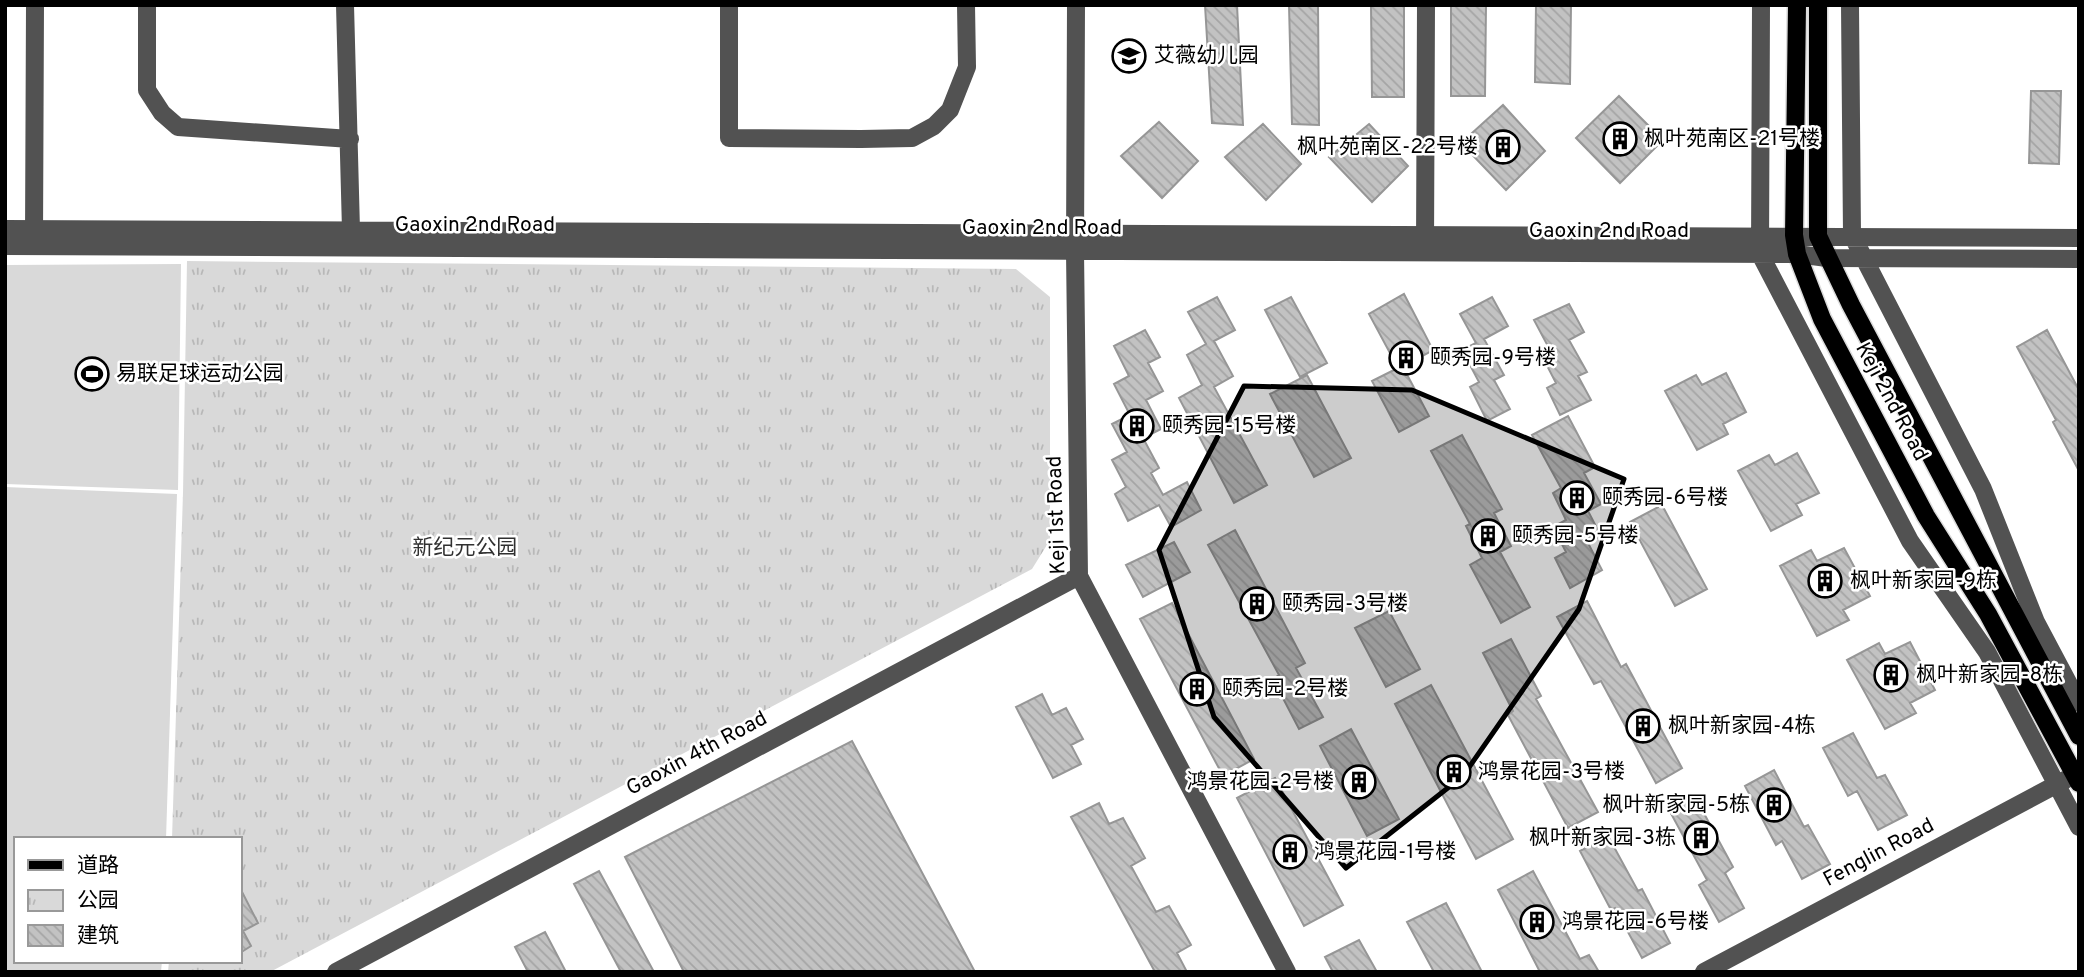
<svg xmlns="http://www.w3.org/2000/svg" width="2084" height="977" font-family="Overpass,'Noto Sans SC',sans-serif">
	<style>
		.grass { fill: #d9d9d9 }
		.park { fill: url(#park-tufts) }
		.building { fill: url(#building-back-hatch); stroke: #969696; stroke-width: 2 }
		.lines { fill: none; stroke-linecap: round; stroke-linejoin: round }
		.major-casing { stroke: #dbdbdb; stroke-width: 21 }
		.minor { stroke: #525252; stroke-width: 18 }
		.major { stroke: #000; stroke-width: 18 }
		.marked { fill: #000; fill-opacity: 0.2; stroke: #000; stroke-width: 5; stroke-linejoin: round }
		.labels { text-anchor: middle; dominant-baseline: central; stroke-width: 5; stroke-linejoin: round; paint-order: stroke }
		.poi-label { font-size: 21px; fill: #000; stroke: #fff; text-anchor: start }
		.street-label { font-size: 21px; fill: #000; stroke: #fff }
		.park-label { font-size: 21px; fill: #303030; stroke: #fff }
	</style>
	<defs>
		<pattern id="park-tufts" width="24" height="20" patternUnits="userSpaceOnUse" patternTransform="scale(1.75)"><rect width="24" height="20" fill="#d9d9d9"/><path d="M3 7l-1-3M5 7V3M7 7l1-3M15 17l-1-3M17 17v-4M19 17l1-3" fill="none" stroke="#b8b8b8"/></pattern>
		<pattern id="building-back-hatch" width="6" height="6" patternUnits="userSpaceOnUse" patternTransform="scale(1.75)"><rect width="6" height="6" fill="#c2c2c2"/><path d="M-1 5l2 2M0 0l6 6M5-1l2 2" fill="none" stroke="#a5a5a5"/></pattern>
	</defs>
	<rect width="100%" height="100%" fill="#fff"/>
	<path class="grass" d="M181,264L178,490L5,484V265Z
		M5,487L177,494L166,839H16V961H162L161,972H5Z"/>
	<path class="park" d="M187,261L1016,269L1050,297V540L1032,569L270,972H168L169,961H240V839H172L183,493Z"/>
	<path class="building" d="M1205,5H1237L1243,125L1212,123Z
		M1289,5H1318L1319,125L1292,124Z
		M1371,5H1404V97H1372Z
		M1451,5H1486L1485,96H1451Z
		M1536,5H1571L1570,84L1535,82Z
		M2031,91H2061L2059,164L2029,163Z
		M1619,96L1663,140L1620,183L1576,138Z
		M1503,105L1545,151L1506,190L1461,143Z
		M1159,122L1198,161L1162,198L1121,156Z
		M1263,124L1301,164L1266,200L1225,157Z
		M1369,124L1408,166L1372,202L1329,157Z
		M1404,294L1433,350L1403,367L1429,416L1399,432L1372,381L1398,368L1369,314Z
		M1217,297L1235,330L1214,341L1233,376L1214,387L1267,485L1234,503L1179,398L1202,385L1187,355L1206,344L1188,312Z
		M1291,297L1327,363L1300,377L1265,310Z
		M1492,297L1508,326L1484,339L1504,375L1494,380L1510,409L1487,421L1470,387L1479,382L1462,350L1476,343L1460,314Z
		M1569,304L1584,332L1569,340L1587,372L1578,376L1591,400L1560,415L1547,388L1556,383L1541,354L1550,350L1534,320Z
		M1145,330L1160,357L1148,363L1163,391L1146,400L1161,429L1143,438L1159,468L1151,473L1163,495L1187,482L1201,510L1171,527L1159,505L1128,521L1115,494L1126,487L1112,460L1127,452L1112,424L1130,415L1114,384L1129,376L1114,346Z
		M2047,330L2079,390V471L2053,422L2056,420L2017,347Z
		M1726,373L1746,412L1723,424L1728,434L1697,450L1665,391L1696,375L1702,385Z
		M1307,375L1351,458L1314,477L1270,394Z
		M1568,416L1595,467L1584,473L1601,504L1588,511L1601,536L1588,543L1602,570L1570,588L1555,558L1566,552L1553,527L1566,520L1553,493L1561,488L1532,435Z
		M1462,435L1502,509L1494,513L1511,546L1500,552L1530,607L1501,623L1470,565L1482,558L1466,526L1470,524L1431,451Z
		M1797,453L1819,493L1796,504L1802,515L1771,531L1738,471L1769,455L1775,465Z
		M1662,505L1707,589L1675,606L1630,522Z
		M1235,530L1305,663L1296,668L1323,717L1299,729L1273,679L1279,675L1208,545Z
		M1174,542L1190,572L1143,597L1126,565Z
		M1844,548L1870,596L1843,610L1849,620L1817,636L1780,566L1811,550L1817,561Z
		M1587,601L1621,667L1626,664L1682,768L1656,783L1601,681L1594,684L1557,617Z
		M1172,603L1254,759L1223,776L1140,619Z
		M1389,611L1420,669L1386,687L1355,628Z
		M1511,639L1541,696L1536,699L1598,812L1568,828L1508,715L1513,711L1483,653Z
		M1910,642L1935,690L1910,703L1916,713L1885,729L1847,660L1879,643L1885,654Z
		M1431,685L1513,839L1476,859L1395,704Z
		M1042,694L1052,715L1066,708L1083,739L1071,745L1081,764L1053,778L1016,707Z
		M1351,729L1399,819L1367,836L1320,746Z
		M1853,733L1877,778L1885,775L1907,815L1878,830L1857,791L1848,796L1823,748Z
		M852,741L975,972H684L625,857Z
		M1774,770L1804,827L1808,825L1830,864L1802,879L1782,841L1776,845L1745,786Z
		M1275,778L1343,905L1304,926L1237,798Z
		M1694,795L1733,867L1725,873L1744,908L1719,922L1699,885L1707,880L1668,808Z
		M1099,803L1109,824L1123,818L1145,858L1131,866L1156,912L1169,906L1191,945L1177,953L1187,972H1155L1071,817Z
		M1608,836L1638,891L1642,889L1670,943L1642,958L1615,908L1611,910L1580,851Z
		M599,871L654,972H621L574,884Z
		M1533,871L1580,959L1589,955L1599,972H1540L1498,890Z
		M240,888L258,923L243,931L251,946L240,953Z
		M1446,903L1482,972H1434L1407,922Z
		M545,932L566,972H528L515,947Z
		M1359,940L1377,972H1333L1325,957Z"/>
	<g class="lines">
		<defs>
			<path id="major" d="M1797,5L1794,235L1797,254L1822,319L1926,516L1988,614L2079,783
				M1818,5V236L1851,305L2079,736"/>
		</defs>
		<use href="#major" class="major-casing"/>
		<path class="minor" d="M147,5V90L162,113L178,127L350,139
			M345,5L351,230
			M729,5V138L861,139L912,138L934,126L950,110L967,67L966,5
			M1076,5L1075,251L1079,576L1287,972
			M1761,5L1760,254L1910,541L1987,652L2079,827
			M1850,5L1852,235L1983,489L2036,622L2079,703
			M5,229C696,234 1388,233 2079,238
			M34,238L35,5
			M5,246L1797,254L1827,258L2079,259
			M1425,247L1426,5
			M336,972L1079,576
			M1704,972L2065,780"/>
		<use href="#major" class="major"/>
	</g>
	<path class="marked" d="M1244,386L1412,390L1624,479L1579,609L1463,776L1346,868L1214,717L1159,550Z"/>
	<defs>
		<symbol id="school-ring" viewBox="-11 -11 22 22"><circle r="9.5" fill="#fff" stroke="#000" stroke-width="1.5"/><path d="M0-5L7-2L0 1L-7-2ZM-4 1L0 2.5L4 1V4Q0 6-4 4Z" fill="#000"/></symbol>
		<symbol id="building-ring" viewBox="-11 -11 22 22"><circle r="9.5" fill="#fff" stroke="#000" stroke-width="1.5"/><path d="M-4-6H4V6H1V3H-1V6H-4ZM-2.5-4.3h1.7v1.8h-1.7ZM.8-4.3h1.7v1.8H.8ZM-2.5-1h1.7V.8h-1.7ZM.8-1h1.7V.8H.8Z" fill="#000"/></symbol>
		<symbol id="stadium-ring" viewBox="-11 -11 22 22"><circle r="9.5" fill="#fff" stroke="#000" stroke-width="1.5"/><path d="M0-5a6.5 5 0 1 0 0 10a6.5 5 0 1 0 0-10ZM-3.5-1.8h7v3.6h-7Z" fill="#000"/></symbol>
	</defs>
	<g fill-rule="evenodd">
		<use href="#school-ring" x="1110" y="37" width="38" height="38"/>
		<use href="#building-ring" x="1601" y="120" width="38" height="38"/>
		<use href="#building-ring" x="1484" y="128" width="38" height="38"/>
		<use href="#building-ring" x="1387" y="339" width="38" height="38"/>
		<use href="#stadium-ring" x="73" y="355" width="38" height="38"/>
		<use href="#building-ring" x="1118" y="407" width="38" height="38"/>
		<use href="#building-ring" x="1558" y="479" width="38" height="38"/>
		<use href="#building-ring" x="1469" y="517" width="38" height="38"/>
		<use href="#building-ring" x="1806" y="562" width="38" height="38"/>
		<use href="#building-ring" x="1238" y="585" width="38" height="38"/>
		<use href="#building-ring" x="1872" y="656" width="38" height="38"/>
		<use href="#building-ring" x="1178" y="670" width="38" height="38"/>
		<use href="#building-ring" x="1624" y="707" width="38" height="38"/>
		<use href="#building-ring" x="1435" y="753" width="38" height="38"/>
		<use href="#building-ring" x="1340" y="763" width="38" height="38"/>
		<use href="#building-ring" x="1755" y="786" width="38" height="38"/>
		<use href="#building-ring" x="1682" y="819" width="38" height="38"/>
		<use href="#building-ring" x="1271" y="833" width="38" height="38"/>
		<use href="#building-ring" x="1518" y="903" width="38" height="38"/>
	</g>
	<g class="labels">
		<g class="poi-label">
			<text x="1154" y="56">艾薇幼儿园</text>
			<text x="1644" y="139">枫叶苑南区-21号楼</text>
			<text x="1478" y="147" text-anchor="end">枫叶苑南区-22号楼</text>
			<text x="1430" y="358">颐秀园-9号楼</text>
			<text x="116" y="374">易联足球运动公园</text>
			<text x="1162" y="426">颐秀园-15号楼</text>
			<text x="1602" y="498">颐秀园-6号楼</text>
			<text x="1512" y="536">颐秀园-5号楼</text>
			<text x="1850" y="581">枫叶新家园-9栋</text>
			<text x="1282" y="604">颐秀园-3号楼</text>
			<text x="1916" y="675">枫叶新家园-8栋</text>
			<text x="1222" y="689">颐秀园-2号楼</text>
			<text x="1668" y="726">枫叶新家园-4栋</text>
			<text x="1478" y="772">鸿景花园-3号楼</text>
			<text x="1334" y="782" text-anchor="end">鸿景花园-2号楼</text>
			<text x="1750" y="805" text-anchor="end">枫叶新家园-5栋</text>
			<text x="1676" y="838" text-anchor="end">枫叶新家园-3栋</text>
			<text x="1314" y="852">鸿景花园-1号楼</text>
			<text x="1562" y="922">鸿景花园-6号楼</text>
		</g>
		<g class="street-label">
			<text x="475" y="225">Gaoxin 2nd Road</text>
			<text x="1042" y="228">Gaoxin 2nd Road</text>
			<text x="1609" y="231">Gaoxin 2nd Road</text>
			<text transform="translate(1891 402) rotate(62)">Keji 2nd Road</text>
			<text transform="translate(1057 515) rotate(-92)">Keji 1st Road</text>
			<text transform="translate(697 754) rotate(-28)">Gaoxin 4th Road</text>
			<text transform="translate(1879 853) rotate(-28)">Fenglin Road</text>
		</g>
		<g class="park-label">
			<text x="465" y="548">新纪元公园</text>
		</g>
	</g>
	<rect width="2084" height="977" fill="none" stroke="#000000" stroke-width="14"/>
	<rect x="14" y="837" width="228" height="126" fill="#ffffff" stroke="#999999" stroke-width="2"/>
	<rect x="28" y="860" width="35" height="10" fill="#000000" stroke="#999999" stroke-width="2"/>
	<text x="77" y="872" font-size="21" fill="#000000">道路</text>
	<rect x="28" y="890" width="35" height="21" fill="url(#park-tufts)" stroke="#999999" stroke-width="2"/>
	<text x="77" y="907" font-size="21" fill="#000000">公园</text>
	<rect x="28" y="925" width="35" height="21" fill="url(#building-back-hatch)" stroke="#999999" stroke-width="2"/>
	<text x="77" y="942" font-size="21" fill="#000000">建筑</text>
</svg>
